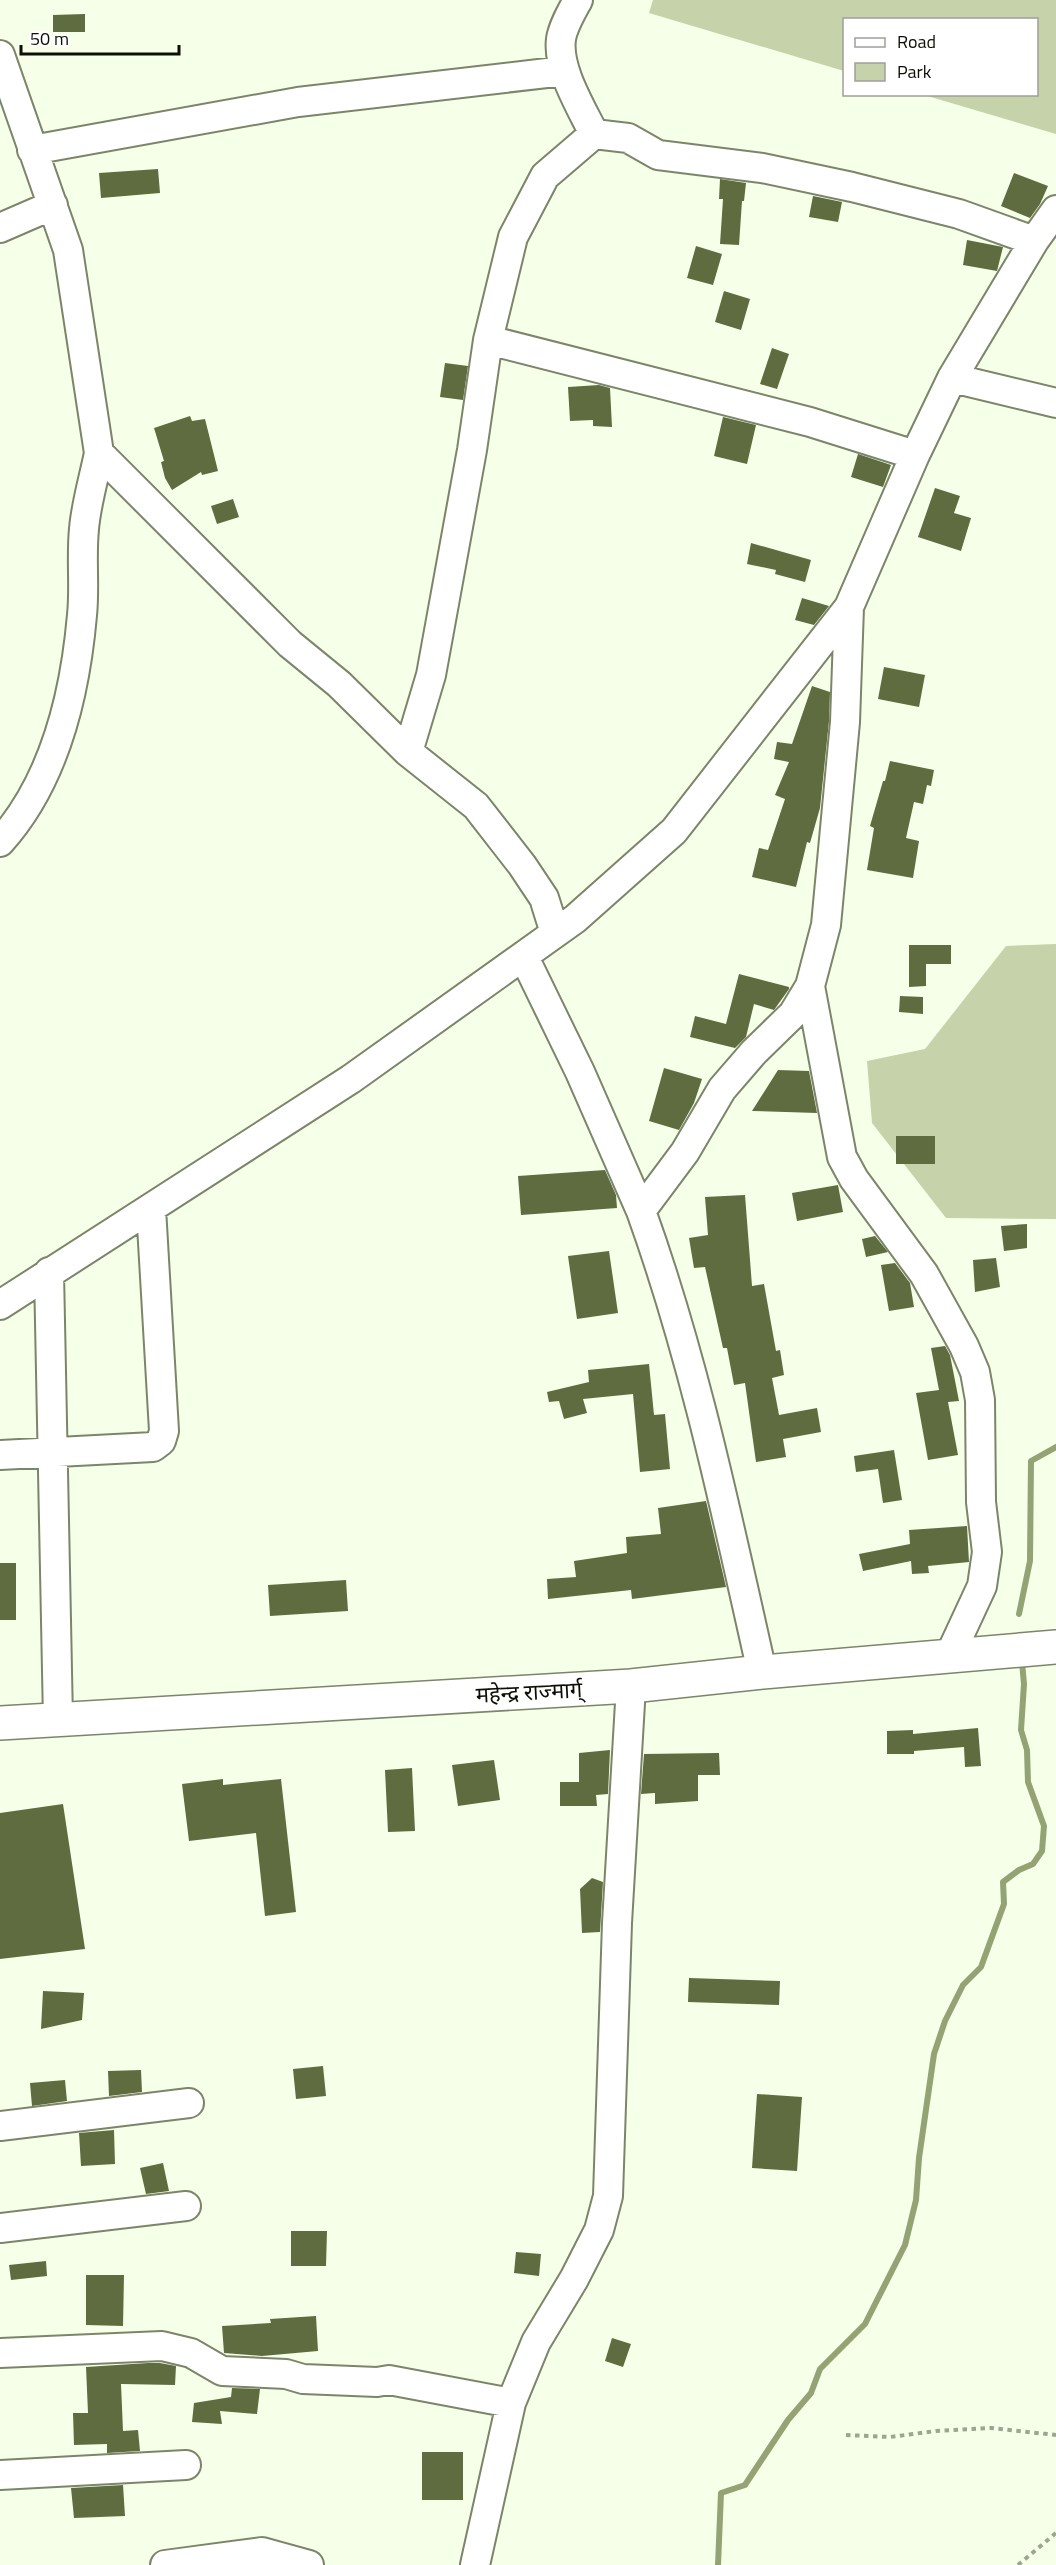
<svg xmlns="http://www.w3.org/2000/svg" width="1056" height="2565" font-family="'Titillium Web','Noto Sans Devanagari',sans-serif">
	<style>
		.green { fill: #c6d3aa }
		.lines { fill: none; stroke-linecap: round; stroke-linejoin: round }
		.stream { stroke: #94a374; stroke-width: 6 }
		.building { fill: #5f6c3f }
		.minor-casing { stroke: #7c856a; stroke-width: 32 }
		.highway-casing { stroke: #7c856a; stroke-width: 36 }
		.path { stroke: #9da492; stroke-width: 4; stroke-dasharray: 4.5 4.5; stroke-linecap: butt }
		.minor { stroke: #fff; stroke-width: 28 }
		.highway { stroke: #fff; stroke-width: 33 }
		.labels { text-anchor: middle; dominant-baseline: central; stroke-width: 5; stroke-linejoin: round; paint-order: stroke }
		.street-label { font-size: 22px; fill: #0c0f06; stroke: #fff }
	</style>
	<rect width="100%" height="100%" fill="#f6ffe7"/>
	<path class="green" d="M653,0H1056V134L924,95L1036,94V20H844V71L649,13Z
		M1056,944V1219L946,1218L872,1123L867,1061L925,1049L1006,946Z"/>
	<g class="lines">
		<path class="stream" d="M1019,1614L1030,1561L1031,1461L1056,1447
			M718,2565L721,2493L745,2485L788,2420L811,2393L820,2369L865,2324L905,2245L916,2200L919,2158L934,2054L945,2021L963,1985L981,1967L1004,1904L1003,1882L1019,1870L1033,1864L1042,1851L1044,1826L1028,1782L1027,1750L1021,1730L1024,1684L1022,1662"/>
	</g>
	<path class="building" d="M85,14V32H53V15Z
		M158,169L160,193L101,198L99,173Z
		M1014,173L1048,186L1040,204L1030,218L1001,206Z
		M720,179L746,183L744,201H742L739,245L720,244L723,199H719Z
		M813,196L842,202L838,222L809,217Z
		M967,240L1003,247L997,271L963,265Z
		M696,246L722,254L713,285L687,278Z
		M724,291L750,299L741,330L715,322Z
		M772,348L789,354L777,389L760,384Z
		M445,363L468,366L463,400L440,397Z
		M599,385L610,388L612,427L593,426V420L570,421L568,387Z
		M190,416L192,421L205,419L218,471L202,475L201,472L172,490L165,478L161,462L164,461L154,428Z
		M723,417L756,425L747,464L714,456Z
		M858,454L891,465L883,487L851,477Z
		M935,488L960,496L954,513L971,518L961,551L918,537Z
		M233,499L239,517L217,524L211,506Z
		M751,543L811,560L805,582L775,574L776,570L747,564Z
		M802,598L829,606L814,625L795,620Z
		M884,667L925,675L919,707L878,699Z
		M812,686L830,692L829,721L820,808L810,843L807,842L796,887L752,877L759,848L768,850L785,799L775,795L789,762L774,759L777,742L792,744Z
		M890,761L934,770L931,786L927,785L923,804L914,802L906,838L919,841L913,878L867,870L874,828L870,826L883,781H885Z
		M909,945H951V964H926V986L909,987Z
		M739,974L789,987V989L774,1010L754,1004L746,1037L735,1048L690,1037L695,1016L726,1024Z
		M900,996L923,997V1014L899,1012Z
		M664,1068L702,1079L694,1103L679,1130L649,1121Z
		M778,1070L809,1071L817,1113L752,1111Z
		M896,1136H935V1164H896Z
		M605,1170L616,1195L617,1208L521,1215L518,1176Z
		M838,1185L843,1212L797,1221L792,1193Z
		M745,1195L752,1286L764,1284L776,1351L780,1350L784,1375L772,1378L779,1415L817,1408L821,1432L783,1439L786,1457L756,1462L745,1383L734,1385L727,1348H723L705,1267L694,1268L689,1238L708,1235L705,1197Z
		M1027,1224V1248L1004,1251L1001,1226Z
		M875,1236L888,1252L866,1257L862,1239Z
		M609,1251L618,1313L577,1319L568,1256Z
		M996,1258L1000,1287L975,1292L973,1260Z
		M895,1263L910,1283L914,1307L889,1311L881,1265Z
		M945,1346L950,1355L959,1401L948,1402L958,1455L928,1460L916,1393L939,1390L931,1348Z
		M649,1364L654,1415L665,1414L670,1469L640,1472L633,1394L583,1399L587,1413L564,1419L559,1401L549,1402L547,1392L589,1382L588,1370Z
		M894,1450L902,1500L883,1503L878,1469L856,1472L854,1456Z
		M706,1501L726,1587L632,1599L631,1590L548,1599L547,1579L576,1577L574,1561L627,1553L626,1537L661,1534L658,1508Z
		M967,1526L969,1562L928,1566L929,1573L912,1574L911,1561L863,1571L859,1554L910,1544L909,1530Z
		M0,1563H16V1620H0Z
		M346,1580L348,1611L270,1616L268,1585Z
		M978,1728L981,1766L965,1767L964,1747L914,1751V1754H887V1731L913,1730V1734Z
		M610,1750L608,1794L596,1795L597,1806H560V1782H579V1753Z
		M719,1753L720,1775H698V1801L655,1804V1793L641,1794L644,1754Z
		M494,1760L500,1800L458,1806L452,1765Z
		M412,1768L415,1831L388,1832L385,1770Z
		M223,1779V1785L281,1779L296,1912L265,1916L256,1833L189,1841L182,1784Z
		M63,1804L85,1949L0,1959V1813Z
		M592,1878L603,1882L600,1932L582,1933L580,1889Z
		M689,1978L780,1981L779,2005L688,2002Z
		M43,1991L84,1993L82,2020L41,2029Z
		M323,2066L326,2096L296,2099L293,2069Z
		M141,2070L142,2092L109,2096L108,2071Z
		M65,2080L67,2101L32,2106L30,2083Z
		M757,2094L802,2097L797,2171L752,2168Z
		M114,2130L115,2164L81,2166L79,2133Z
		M163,2163L169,2191L146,2194L140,2168Z
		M291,2231H327L326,2266H291Z
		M516,2252L541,2254L539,2276L514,2273Z
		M46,2261L47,2276L11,2280L9,2265Z
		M86,2275H124L123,2326L86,2325Z
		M316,2316L318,2351L262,2356L224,2353L222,2326L271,2323L270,2319Z
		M612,2338L631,2344L623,2367L605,2361Z
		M148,2363H160L176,2366L175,2385L121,2384L123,2431L138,2430L140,2451L107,2453V2444L74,2445L73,2413H88L86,2367Z
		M232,2388L260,2389L257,2414L220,2411L222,2424L192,2422L194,2403L231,2397Z
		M422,2452H463V2500H422Z
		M123,2485L125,2516L74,2518L71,2488Z"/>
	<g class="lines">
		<defs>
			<path id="minor" d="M0,55L68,250L99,453L290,644L339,684L408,752L476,806L522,865L544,898L555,933
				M594,134L628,138L658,155L762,168L852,187L959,214L1034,241
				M32,150L298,102L564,71
				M0,228L53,205
				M488,340L810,422L915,455
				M952,378L1056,403
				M408,752L431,675L472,450L488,340L513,237L545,176L594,134C581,107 557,69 561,39C563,26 572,11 578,0
				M0,842C55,781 75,696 82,615C85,587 81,558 84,529C86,504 94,478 99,453
				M524,957L580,1072L641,1211
				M810,986L842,1157L854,1179L924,1274L964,1346L975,1372L980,1400L981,1502L987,1552L982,1586L949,1657
				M49,1272L58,1720
				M0,1305L351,1079L575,919L674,831L849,607
				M0,1455L153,1447L161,1441L164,1431L151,1208
				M762,1672C727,1517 695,1361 641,1211L685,1152L722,1089L754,1052L793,1014L810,986L826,925L845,722L849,607L915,455L952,378L1034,241L1056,210
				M0,2126L189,2103
				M0,2228L186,2206
				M0,2353L162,2346L191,2353L222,2371L286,2374L303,2379L377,2382L389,2380L511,2403
				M0,2475L186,2465
				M165,2565L262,2552L309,2565
				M475,2565L511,2403L536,2342L574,2279L599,2230L608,2196L617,1923L631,1686"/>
			<path id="highway" d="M0,1723L631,1686L762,1672L1056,1647"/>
		</defs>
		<use href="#minor" class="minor-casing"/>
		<use href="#highway" class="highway-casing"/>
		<path class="path" d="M846,2435L890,2437L936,2431L991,2428L1056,2435
			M1018,2565L1056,2533"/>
		<use href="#minor" class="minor"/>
		<use href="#highway" class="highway"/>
	</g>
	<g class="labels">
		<g class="street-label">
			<text transform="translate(529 1692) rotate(-3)">महेन्द्र राज्मार्ग्</text>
		</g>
	</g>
	<rect x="843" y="18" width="195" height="78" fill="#ffffff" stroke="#9e9f9b" stroke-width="1.5"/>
	<rect x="855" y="38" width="30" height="9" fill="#ffffff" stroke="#9e9f9b" stroke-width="1.5"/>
	<text x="897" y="48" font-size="18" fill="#0c0f06">Road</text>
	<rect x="855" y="63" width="30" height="18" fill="#c6d3aa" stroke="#9e9f9b" stroke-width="1.5"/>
	<text x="897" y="78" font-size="18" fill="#0c0f06">Park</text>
	<path d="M21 45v9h158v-9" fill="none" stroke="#0c0f06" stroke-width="3"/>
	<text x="30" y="45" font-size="18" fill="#0c0f06" stroke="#ffffff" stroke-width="4.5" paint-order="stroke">50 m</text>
</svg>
